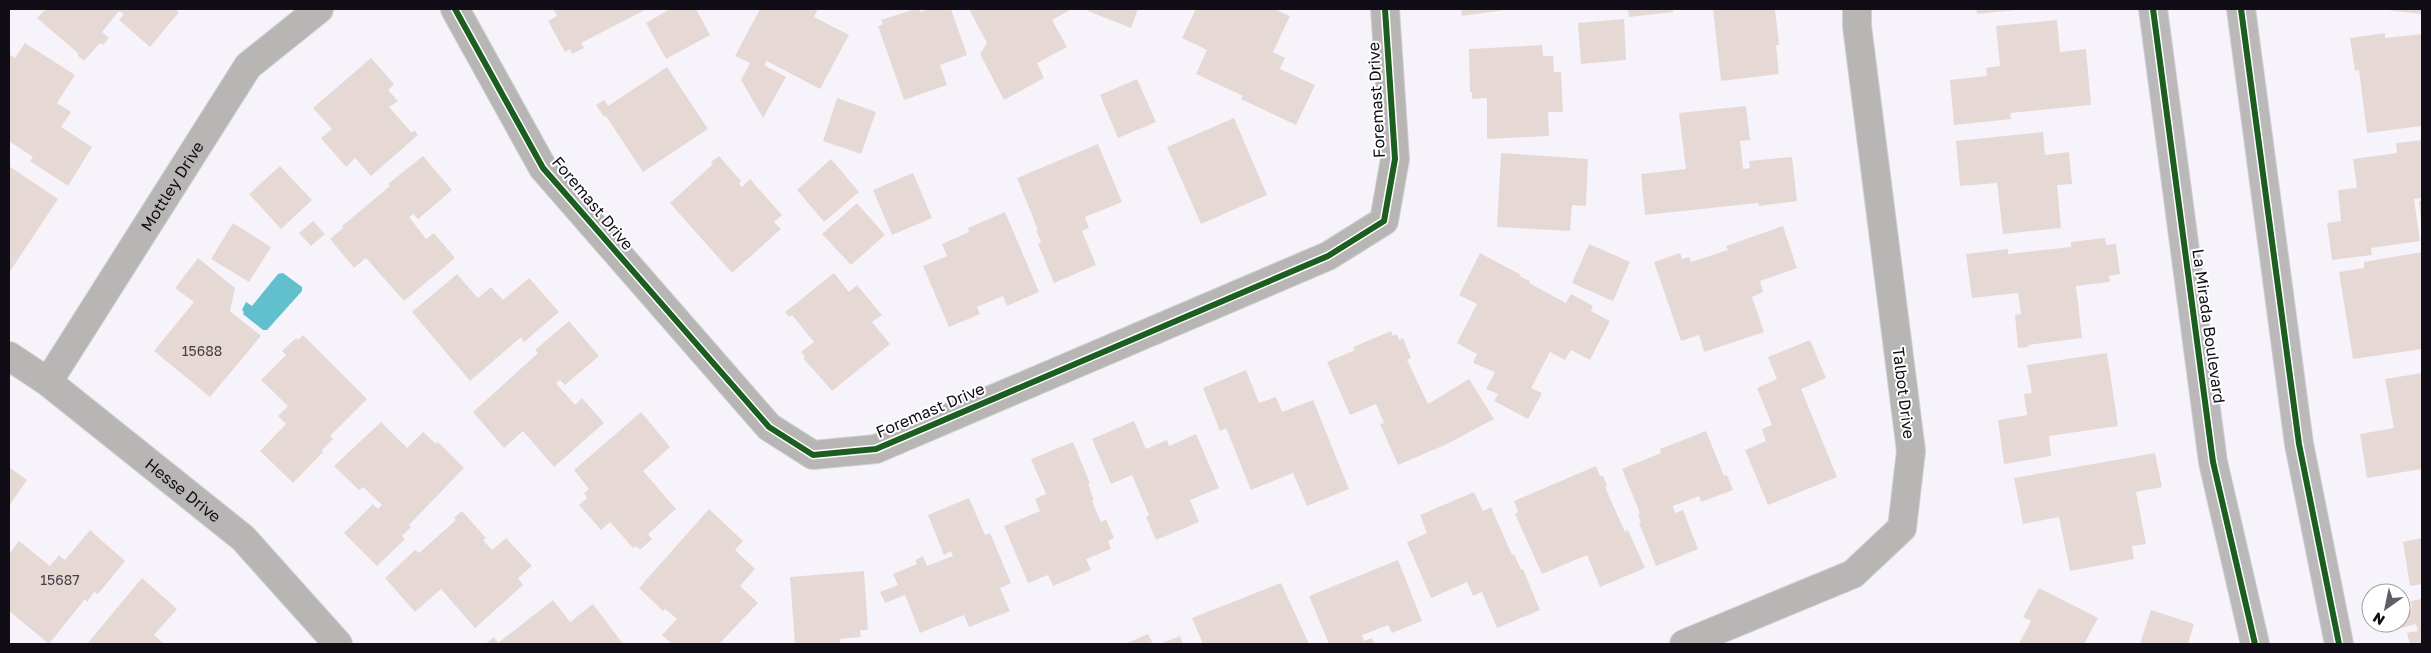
<svg xmlns="http://www.w3.org/2000/svg" width="2431" height="653" font-family="'Golos Text',sans-serif">
	<style>
		.water { fill: #62c0ce }
		.building { fill: #e6d9d5 }
		.lines { fill: none; stroke-linecap: round; stroke-linejoin: round }
		.street-casing { stroke: #d1d0d5; stroke-width: 30 }
		.primary-casing { stroke: #d1d0d5; stroke-width: 30 }
		.street { stroke: #b8b6b5; stroke-width: 28 }
		.primary { stroke: #bab8b9; stroke-width: 28 }
		.cycleway-casing { stroke: #fff; stroke-width: 9 }
		.cycleway { stroke: #1b5e20; stroke-width: 6 }
		.labels { text-anchor: middle; dominant-baseline: central; stroke-width: 4; stroke-linejoin: round; paint-order: stroke }
		.number-label { font-size: 14px; fill: #464046 }
		.street-label { font-size: 16px; fill: #100d16; stroke: #fff }
	</style>
	<rect width="100%" height="100%" fill="#f6f4fa"/>
	<path class="water" d="M283,273L302,287V291L267,330H263L243,314L244,312L242,310L246,302L252,306L278,274Z"/>
	<path class="building" d="M46,9H175L179,12L150,47L119,20L124,14L119,11L102,32L109,38L103,45L100,43L84,61L77,55L79,54L37,18Z
		M553,9H647L581,43L584,48L572,54L570,49L565,52L548,21L557,16Z
		M670,9H696L710,35L666,59L646,23Z
		M760,9H818L814,17L849,35L820,89L767,61L764,65L786,77L763,118L741,80L750,63L735,56Z
		M915,9H919L920,12L929,9H951L967,55L940,65L947,85L904,100L878,26L883,24L881,20Z
		M969,9H1072L1052,20L1067,47L1037,63L1044,78L1004,100L980,54L987,43Z
		M1089,9H1138L1131,28L1088,11Z
		M1196,9H1274L1290,16L1273,52L1285,58L1280,69L1315,85L1296,125L1241,99L1243,96L1196,74L1207,50L1182,38Z
		M1461,9H1505V10L1462,16Z
		M1628,9H1673V12L1629,17Z
		M1713,9H1775L1779,45H1776L1779,74L1721,81Z
		M1976,9H2015V10L1977,14Z
		M2386,9H2422V14L2386,10Z
		M1624,19L1626,60L1581,64L1578,23Z
		M2057,20L2060,52L2086,49L2091,105L2010,113L2011,119L1954,125L1950,80L1987,76L1986,68L2000,66L1996,26Z
		M2385,33V38L2422,34V126L2367,133L2359,70L2355,71L2350,38Z
		M25,43L75,75L57,103L71,112L61,127L92,147L68,186L30,161L33,157L9,141V54L15,58Z
		M1542,45L1543,56H1553L1554,72H1561L1563,112H1548L1549,136L1487,139V98L1472,99V92H1470L1469,49Z
		M371,58L394,84L388,90L398,101L389,107L412,133L414,130L418,135L371,176L355,158L346,167L321,138L332,129L313,108Z
		M667,67L708,129L643,172L606,116L604,117L596,105L604,100L608,106Z
		M1137,79L1156,122L1118,138L1100,95Z
		M837,98L876,112L861,154L823,141Z
		M1746,106L1750,140L1740,141L1743,169L1750,168L1749,161L1792,157L1797,201L1759,206L1758,203L1645,215L1641,174L1686,169L1679,113Z
		M1234,118L1267,195L1201,224L1167,147Z
		M2043,132L2045,155L2069,152L2072,184L2057,185L2061,228L2003,234L1997,183L1960,186L1956,141Z
		M2422,140V198L2414,199L2420,241L2371,248L2372,255L2332,260L2327,223L2341,221L2338,190L2357,188L2353,159L2397,153L2396,143Z
		M1098,144L1122,202L1085,217L1089,228L1082,231L1096,265L1054,283L1038,244L1041,242L1036,230H1038L1017,178Z
		M1501,153L1588,159L1586,206L1572,205L1570,231L1497,227Z
		M423,156L452,190L418,219L413,214L409,217L426,239L434,233L455,258L404,301L366,258L354,268L330,239L343,228L342,226L390,186L388,184Z
		M719,156L741,181L739,184L742,187L750,179L782,215L774,222L781,229L732,273L670,203L713,164L711,162Z
		M831,159L859,192L824,222L797,190Z
		M9,166L58,199L9,273Z
		M280,166L312,200L281,229L249,194Z
		M913,173L932,218L892,235L873,190Z
		M2419,201H2422V219H2421Z
		M857,203L885,235L851,265L822,234Z
		M1005,212L1039,292L1007,306L1003,296L977,307L980,314L949,327L923,266L947,256L942,244L969,232L968,228Z
		M313,221L325,234L311,246L299,233Z
		M233,223L271,247L249,282L211,259Z
		M1783,226L1797,268L1760,281L1763,292L1752,297L1764,332L1704,352L1699,335L1681,341L1654,262L1680,253L1682,259L1689,257L1691,262L1728,250L1726,246Z
		M2105,238L2106,245L2116,244L2120,274L2109,276L2110,282L2076,286L2082,338L2028,345L2029,347L2018,348L2015,315L2021,314L2018,293L1972,298L1966,254L2008,249V254L2071,247V242Z
		M1589,244L1630,262L1613,301L1572,283Z
		M2422,252V349L2353,359L2339,272L2364,268V262Z
		M1480,253L1521,275L1519,276L1530,281L1529,283L1566,303L1571,294L1593,306L1591,311L1610,321L1590,360L1571,350L1565,360L1550,352L1531,388L1542,393L1528,419L1494,401L1498,394L1486,389L1495,372L1473,363L1477,354L1457,343L1477,304L1459,295Z
		M198,258L235,288L230,311L261,336L210,397L154,351L194,302L175,288Z
		M834,273L849,292L857,285L882,315L872,322L890,344L832,391L803,358L805,357L801,352L814,342L792,315L789,317L785,312Z
		M457,274L478,298L491,287L503,300L529,278L559,312L524,342L521,337L470,381L412,312Z
		M569,321L599,356L565,385L560,380L556,383L575,405L582,398L604,423L554,467L523,431L504,448L473,412L538,353L535,350Z
		M1391,331L1393,336L1397,334L1399,340L1403,338L1411,358L1407,360L1428,404L1469,379L1494,419L1447,444L1398,465L1380,424L1384,423L1376,404L1350,415L1327,362L1355,350L1353,347Z
		M303,335L367,399L330,436L333,439L322,450L323,452L293,483L260,451L286,424L278,416L288,406L261,380L286,355L282,351L296,338L298,340Z
		M1810,340L1826,378L1801,389L1837,477L1768,505L1745,450L1766,441L1762,429L1772,425L1757,388L1777,379L1768,357Z
		M2107,353L2118,426L2049,436L2051,456L2004,464L1998,420L2027,415L2024,394L2032,393L2027,365Z
		M1246,370L1259,403L1276,397L1282,412L1313,400L1349,489L1307,506L1293,473L1251,490L1226,428L1220,431L1203,388Z
		M2422,373V469L2367,478L2360,434L2394,428L2385,379Z
		M641,412L670,447L643,471L676,509L648,534L652,539L640,550L636,546L633,548L610,522L601,530L579,505L587,498L584,493L589,489L574,470Z
		M1134,421L1146,449L1167,440L1169,446L1196,434L1219,488L1190,500L1199,522L1156,540L1146,517L1149,515L1132,475L1111,484L1092,439Z
		M381,422L407,448L423,432L436,444L438,442L464,468L409,525L411,527L402,536L405,539L377,566L344,533L373,504L378,509L382,505L363,487L359,490L334,466Z
		M1706,431L1724,476L1727,475L1733,490L1701,502L1699,496L1673,506L1675,513L1683,510L1698,549L1656,566L1639,523H1641L1638,514L1640,513L1622,469L1661,453L1660,449Z
		M1073,442L1090,483L1088,484L1094,500L1092,501L1101,522L1106,519L1114,538L1108,541L1111,549L1086,559L1091,570L1053,586L1048,575L1028,583L1004,526L1040,511L1035,499L1046,494L1031,459Z
		M2155,453L2162,487L2136,492L2146,544L2132,546L2134,559L2070,571L2059,517L2023,524L2014,478Z
		M1596,466L1600,476H1603L1607,486L1605,487L1625,532L1628,530L1645,568L1600,587L1587,555L1542,574L1515,514L1518,512L1514,501Z
		M9,467L27,480L9,506Z
		M1474,492L1483,511L1491,507L1512,555L1514,554L1521,570L1523,569L1540,610L1497,628L1482,592L1473,596L1467,582L1431,598L1407,542L1427,533L1420,515Z
		M969,498L985,535L990,533L1011,583L1000,588L1010,611L969,627L964,615L920,633L905,595L885,603L880,592L898,585L893,574L917,564L915,560L923,556L927,566L953,556L951,551L944,555L928,515Z
		M709,509L743,541L735,550L755,569L740,586L758,603L719,644H672L662,635L677,619L665,609L663,611L639,588Z
		M462,511L486,538L483,540L492,550L506,538L532,566L518,578L523,585L475,628L441,589L415,612L385,578L415,550L419,553L456,520L454,518Z
		M90,530L125,561L98,594L94,592L87,602L85,599L49,644L9,611V554L19,541L50,566L59,555L65,560Z
		M2422,538V584L2410,586L2403,542Z
		M1398,560L1422,621L1392,633L1388,625L1362,635L1364,641L1372,638L1374,644H1329L1309,596Z
		M864,571L868,630H860L861,637L840,639V644H795L790,577Z
		M142,578L177,609L154,635L164,644H87Z
		M1281,583L1309,644H1203L1192,618Z
		M2039,588L2098,618L2084,644H2019L2031,621L2023,617Z
		M2422,599V644H2410L2407,633L2418,631L2416,624L2401,628V611L2412,609L2411,601Z
		M553,600L570,622L593,604L623,644H485L494,637L498,643Z
		M2151,610L2194,624L2188,644H2140Z
		M1148,634L1153,644H1125Z
		M1180,636L1183,644H1160Z"/>
	<g class="lines">
		<defs>
			<g id="street">
				<path d="M455,9L543,168L769,427L813,455L876,449L1328,256L1384,221L1395,159L1385,9"/>
				<path id="s1" d="M9,356L48,382L243,538L338,644"/>
				<path id="s2" d="M48,382L248,66L319,9"/>
				<path d="M1684,644L1853,574L1902,528L1911,451L1857,26V9"/>
			</g>
			<path id="primary" d="M2153,9L2213,462L2255,644
				M2241,9L2299,444L2339,644"/>
		</defs>
		<use href="#street" class="street-casing"/>
		<use href="#primary" class="primary-casing"/>
		<use href="#street" class="street"/>
		<use href="#primary" class="primary"/>
		<defs>
			<path id="cycleway" d="M455,9L543,168L769,427L813,455L876,449L1328,256L1384,221L1395,159L1385,9
				M2153,9L2213,462L2255,644
				M2241,9L2299,444L2339,644"/>
		</defs>
		<use href="#cycleway" class="cycleway-casing"/>
		<use href="#cycleway" class="cycleway"/>
	</g>
	<g class="labels">
		<g class="number-label">
			<text x="202" y="350">15688</text>
			<text x="60" y="579">15687</text>
		</g>
		<g class="street-label">
			<text transform="translate(1376 100) rotate(-93)">Foremast Drive</text>
			<text stroke="none"><textPath href="#s2" startOffset="232">Mottley Drive</textPath></text>
			<text transform="translate(593 203) rotate(50)">Foremast Drive</text>
			<text transform="translate(2209 326) rotate(82)">La Mirada Boulevard</text>
			<text transform="translate(1904 393) rotate(83)">Talbot Drive</text>
			<text transform="translate(930 410) rotate(-23)">Foremast Drive</text>
			<text stroke="none"><textPath href="#s1" startOffset="220">Hesse Drive</textPath></text>
		</g>
	</g>
	<rect width="2431" height="653" fill="none" stroke="#100d16" stroke-width="20"/>
	<g transform="translate(2386 608) rotate(213)"><circle r="24" fill="#ffffff" stroke="#9f9ea2"/>
	<path d="M0-4L9 19L0 12L-9 19Z" fill="#605e66"/>
	<text y="-8" font-size="14" font-weight="bold" text-anchor="middle" fill="#100d16">N</text>
	</g>
</svg>
